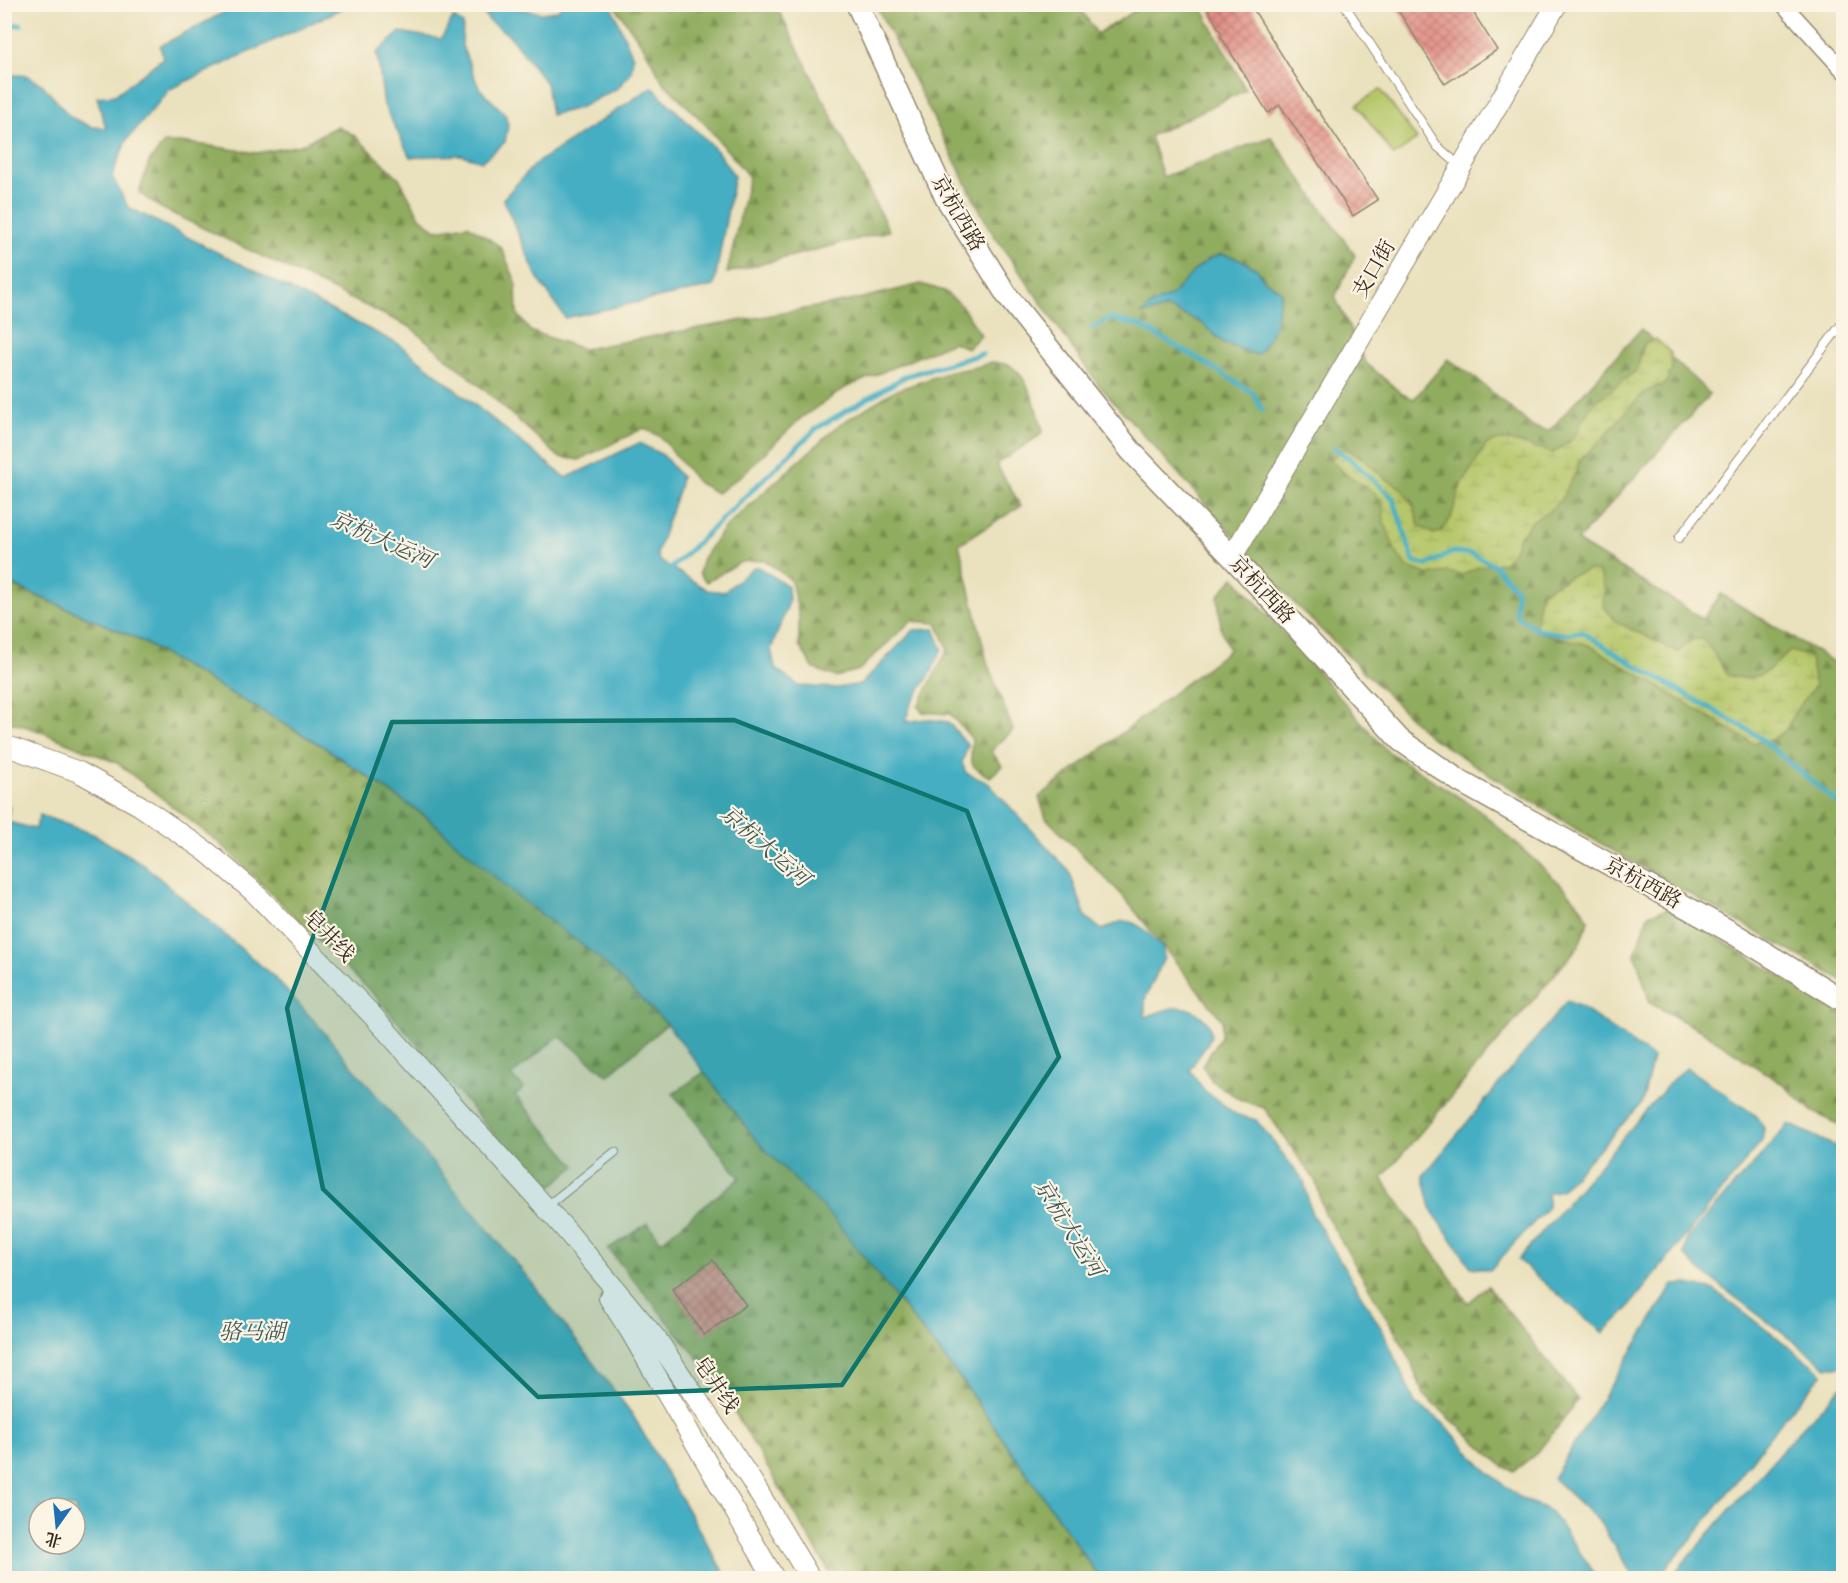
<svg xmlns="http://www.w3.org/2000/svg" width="1848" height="1583" font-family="Cardo,'Noto Serif SC',serif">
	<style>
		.forest { fill: url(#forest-firs); stroke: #666b3e; stroke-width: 1.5 }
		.wetland { fill: url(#wetland-marsh); stroke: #787844; stroke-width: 1.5 }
		.garden { fill: #b6c76a; stroke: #787844; stroke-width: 1.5 }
		.water { fill: #44aec3; stroke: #406c70; stroke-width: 1.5; fill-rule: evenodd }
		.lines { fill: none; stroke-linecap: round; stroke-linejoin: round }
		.stream { stroke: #44aec3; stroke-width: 5 }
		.building { fill: url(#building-cross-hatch) }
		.service-casing { stroke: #92866e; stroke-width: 10 }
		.minor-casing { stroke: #92866e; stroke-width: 18 }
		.tertiary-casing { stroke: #92866e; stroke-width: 22 }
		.secondary-casing { stroke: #92866e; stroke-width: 24 }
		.service { stroke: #fff; stroke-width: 8 }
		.minor { stroke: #fff; stroke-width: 15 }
		.tertiary { stroke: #fff; stroke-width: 20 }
		.secondary { stroke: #fff; stroke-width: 21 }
		.marked { fill: #0f766e; fill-opacity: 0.2; stroke: #0f766e; stroke-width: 4.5; stroke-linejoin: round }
		.labels { text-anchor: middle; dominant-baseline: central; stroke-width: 4.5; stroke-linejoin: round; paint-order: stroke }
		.street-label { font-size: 21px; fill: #3b2a1e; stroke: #fcf5e5 }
		.water-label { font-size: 22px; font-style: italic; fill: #3e5858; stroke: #fcf5e5 }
	</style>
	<defs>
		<pattern id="forest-firs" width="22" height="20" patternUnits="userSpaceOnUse" patternTransform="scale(1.5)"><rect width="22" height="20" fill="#90ac5e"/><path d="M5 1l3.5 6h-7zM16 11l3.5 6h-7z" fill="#778c4d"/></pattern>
		<pattern id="wetland-marsh" width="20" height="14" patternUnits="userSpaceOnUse" patternTransform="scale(1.5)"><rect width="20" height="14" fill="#b6c76a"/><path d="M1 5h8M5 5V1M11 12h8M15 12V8" fill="none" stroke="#9dab5b"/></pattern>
		<pattern id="building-cross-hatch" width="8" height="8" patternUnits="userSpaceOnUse" patternTransform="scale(1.5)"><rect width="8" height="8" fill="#e28e85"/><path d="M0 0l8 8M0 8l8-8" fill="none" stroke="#b8746c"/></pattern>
	</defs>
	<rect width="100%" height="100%" fill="#fcf5e5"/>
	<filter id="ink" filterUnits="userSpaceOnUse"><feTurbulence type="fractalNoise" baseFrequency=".0167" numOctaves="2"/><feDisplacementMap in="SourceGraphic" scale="12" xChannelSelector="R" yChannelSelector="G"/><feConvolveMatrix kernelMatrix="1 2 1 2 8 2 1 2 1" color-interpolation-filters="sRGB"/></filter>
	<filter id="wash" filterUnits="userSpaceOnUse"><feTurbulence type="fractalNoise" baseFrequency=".008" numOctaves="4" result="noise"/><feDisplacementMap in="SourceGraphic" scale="24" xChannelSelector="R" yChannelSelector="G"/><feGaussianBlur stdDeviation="1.35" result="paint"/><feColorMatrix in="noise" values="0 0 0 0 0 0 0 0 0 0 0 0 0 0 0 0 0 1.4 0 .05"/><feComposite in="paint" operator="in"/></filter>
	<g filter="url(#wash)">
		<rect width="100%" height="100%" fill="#eae1be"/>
		<path class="forest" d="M614,5H776L889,231L727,273L749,177L706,125L663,82L645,49Z
			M876,5H1078L1097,34L1144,5H1200L1246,90L1150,136L1163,177L1271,137L1355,255L1335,297L1366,363L1402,394L1414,399L1448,359L1474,377L1533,427L1549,431L1641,329L1710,394L1577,541L1703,619L1721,594L1835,663L1843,654V981L1584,834L1429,736L1296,605L1097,383L989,228Z
			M337,126L354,135L399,178L420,217L436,230L468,225L501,247L516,282L517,313L530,331L583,349L854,300L921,284L944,291L961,305L981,335L968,348L953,342L847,387L801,418L743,474L717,493L698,483L661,437L644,428L579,460L559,457L480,386L410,327L161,208L139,193L149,162L164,143H190L257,153L301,145Z
			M992,362C998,363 1006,363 1011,366C1030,379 1036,409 1043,430L1039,436L996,464L1021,506L959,544L987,662L1013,730L991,751L1002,766L990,777C967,765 971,763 972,739L950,714L922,712L918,706L948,649L937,623L911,621L859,670L836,677L814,669L799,645V617L791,580L764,560L741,562L706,582L699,573L703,558L723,529L840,424L894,391L949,372L977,367Z
			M1234,577L1387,751L1478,809L1565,888L1581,907L1589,920L1578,947L1382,1178L1468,1303L1488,1286L1578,1400L1537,1453L1514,1471L1504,1467L1424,1395L1407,1352L1324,1212L1316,1182L1264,1108L1241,1100L1212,1081L1202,1065L1221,1037L1222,1020L1123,896L1046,818L1039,797L1229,650L1221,629L1218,596Z
			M4,582L134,637L321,745L426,817L512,892L598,957L667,1024L608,1075L559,1036L511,1076L524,1088L515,1095L576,1166L544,1192L376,997L224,847L117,763L34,729L5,721Z
			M1668,908L1843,1014V1127L1813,1112L1781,1083L1705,1033L1650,1003L1635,954L1648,915Z
			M704,1072L758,1142L834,1219L963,1382L1100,1578H833L715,1379L608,1249L648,1223L661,1242L701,1208L740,1178L673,1094Z"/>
		<path class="wetland" d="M1656,339L1671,353L1672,370L1665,384L1647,391L1632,405L1602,439L1579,461L1576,472L1560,501L1549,511L1533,520L1519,537L1514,550L1505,562L1478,567L1462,575L1447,572L1429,575L1407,567L1396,552L1384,522L1383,502L1376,494L1343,472L1330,459L1345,448L1362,458L1383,477L1401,488L1414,507L1419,526L1433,534L1441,532L1451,518L1460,488L1468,474L1487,444L1500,440L1516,442L1553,453L1574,438L1582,420L1594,403L1637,370L1644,344Z
			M1589,570L1599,572L1604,587L1603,605L1616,622L1678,652L1692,640L1703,639L1713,652L1727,675C1758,684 1769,671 1790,651L1810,657L1815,686L1793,715L1786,730L1771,740L1752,743L1589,645L1536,632L1537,613L1541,592L1571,576Z"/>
		<path class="garden" d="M1380,89L1417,139L1394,156L1357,105Z"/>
		<path class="water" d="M492,4L543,13L556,11L563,5H611L633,57L631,72L618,88L579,108L551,115L546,83L510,36L490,22L477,5Z
			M238,5H350L170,89L126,141L112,176L128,207L400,345L566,478L639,443L663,455L681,477L679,488L657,553L659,560L707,590L724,592L754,567H758L788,586L789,602L771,649L775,668L799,686L836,688L861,684L914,630L934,629L942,649L932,671L911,704L905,722L926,719L948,722L968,745L962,763L966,773L988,783L1069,871L1086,917L1102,930C1108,928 1114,924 1120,922C1136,917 1153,938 1163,948L1164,958L1145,999V1017C1169,1009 1185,998 1206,1021C1210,1025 1212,1033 1210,1038C1208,1045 1194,1062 1190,1070L1204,1090L1237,1115L1256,1120L1304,1181L1311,1212L1384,1333L1416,1405C1447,1419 1458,1443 1481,1465C1493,1476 1508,1489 1521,1498C1531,1504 1540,1505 1551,1512L1598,1578H1100L963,1382L834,1219L758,1142L667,1024L598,957L512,892L426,816L321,745L134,637L5,582V76L7,74L28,76L43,85L70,117L92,127L106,128L97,97L115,95L163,58L160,46Z
			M453,18L463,24L462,46L479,88L505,114L508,125L505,142L482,161L462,155L410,157L384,105L377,53L400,32L441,39Z
			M652,87L717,151L734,176L714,286L565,318L537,277L503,199L535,164Z
			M1221,254L1240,259L1257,269L1264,280L1281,291C1277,317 1275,335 1257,355L1224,343L1200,322L1168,308L1141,315L1153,304L1171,296L1194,271L1209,259Z
			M5,805L9,806L8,822L35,829L40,815L93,834L143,864L274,977L318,1025L529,1279L632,1414L727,1578H5ZM39,1508H75V1544H39Z
			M1567,1001L1581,1007L1653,1058L1642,1103L1561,1190L1548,1193V1207L1490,1270L1471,1267L1432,1211L1423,1176Z
			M1687,1068L1755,1115L1764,1128L1762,1141L1623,1314L1603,1333L1518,1260L1674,1078Z
			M1789,1124L1843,1150L1844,1364L1841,1367H1827L1697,1268L1684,1254L1688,1237Z
			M1688,1284L1714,1290L1823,1373C1809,1390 1794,1406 1780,1423C1739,1475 1703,1532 1655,1578H1634L1599,1521L1553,1478L1673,1285Z
			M1843,1385V1578H1670L1796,1434Z"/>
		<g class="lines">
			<path class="stream" d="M4,24L21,25
				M1092,328L1110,318L1140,326L1199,359L1253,393L1262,410
				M1334,448L1349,458L1393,498L1414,562L1427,565L1453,552L1472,554L1494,565L1516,589V615L1538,630L1562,634L1582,632L1628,661L1755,734L1844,808
				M666,573L817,428L906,376L982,354"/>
		</g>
		<g id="blocks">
			<path class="building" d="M1205,4H1250L1317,111L1318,110L1378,200L1353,216L1280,105L1268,113L1220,35L1222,34Z
				M1394,4H1468L1497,50L1445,84Z
				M713,1260L746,1305L704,1335L672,1289Z"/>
		</g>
	</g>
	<g filter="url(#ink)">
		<use href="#blocks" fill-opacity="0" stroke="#92866e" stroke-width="1.5"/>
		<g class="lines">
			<defs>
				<path id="service" d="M1344,4L1437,146L1460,166
					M1679,538L1844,321
					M546,1207L615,1152"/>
				<path id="minor" d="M1783,4L1844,71"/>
				<path id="tertiary" d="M1232,557L1557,4
					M4,745L79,772L139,805L207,852L253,891L373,1016L566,1230L658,1341L751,1480L810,1578
					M609,1298L629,1329L774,1578"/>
				<path id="secondary" d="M857,4L946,198L1008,297L1131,451L1232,557L1400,740L1461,782L1731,932L1844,1001"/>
			</defs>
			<use href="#service" class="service-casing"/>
			<use href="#minor" class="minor-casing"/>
			<use href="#tertiary" class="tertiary-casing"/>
			<use href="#secondary" class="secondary-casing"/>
			<use href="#service" class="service"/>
			<use href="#minor" class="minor"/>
			<use href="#tertiary" class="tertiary"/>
			<use href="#secondary" class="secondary"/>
		</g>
	</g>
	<path class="marked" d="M734,720L967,811L1059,1057L842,1385L538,1397L323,1189L287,1008L392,722Z"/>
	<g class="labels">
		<g class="street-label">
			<text transform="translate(958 213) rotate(60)">京杭西路</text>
			<text transform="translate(1374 269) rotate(-60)">支口街</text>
			<text transform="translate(1262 590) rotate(47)">京杭西路</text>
			<text transform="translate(1643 883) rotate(29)">京杭西路</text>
			<text transform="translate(329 936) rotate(46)">皂井线</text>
			<text transform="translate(716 1385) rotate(56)">皂井线</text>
		</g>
		<g class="water-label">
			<text transform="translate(382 540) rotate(24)">京杭大运河</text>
			<text transform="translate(765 846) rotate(41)">京杭大运河</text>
			<text transform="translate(1069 1228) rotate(58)">京杭大运河</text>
			<text x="252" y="1332">骆马湖</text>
		</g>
	</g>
	<rect width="1848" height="1583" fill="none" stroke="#fcf5e5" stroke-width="24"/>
	<g transform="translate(57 1526) rotate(195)"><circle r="28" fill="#fcf5e5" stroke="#afa495" stroke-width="1.5"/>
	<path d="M0-4.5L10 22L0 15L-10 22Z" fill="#1f6fb2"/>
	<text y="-9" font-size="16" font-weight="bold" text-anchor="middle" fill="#3b2a1e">北</text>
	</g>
</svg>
